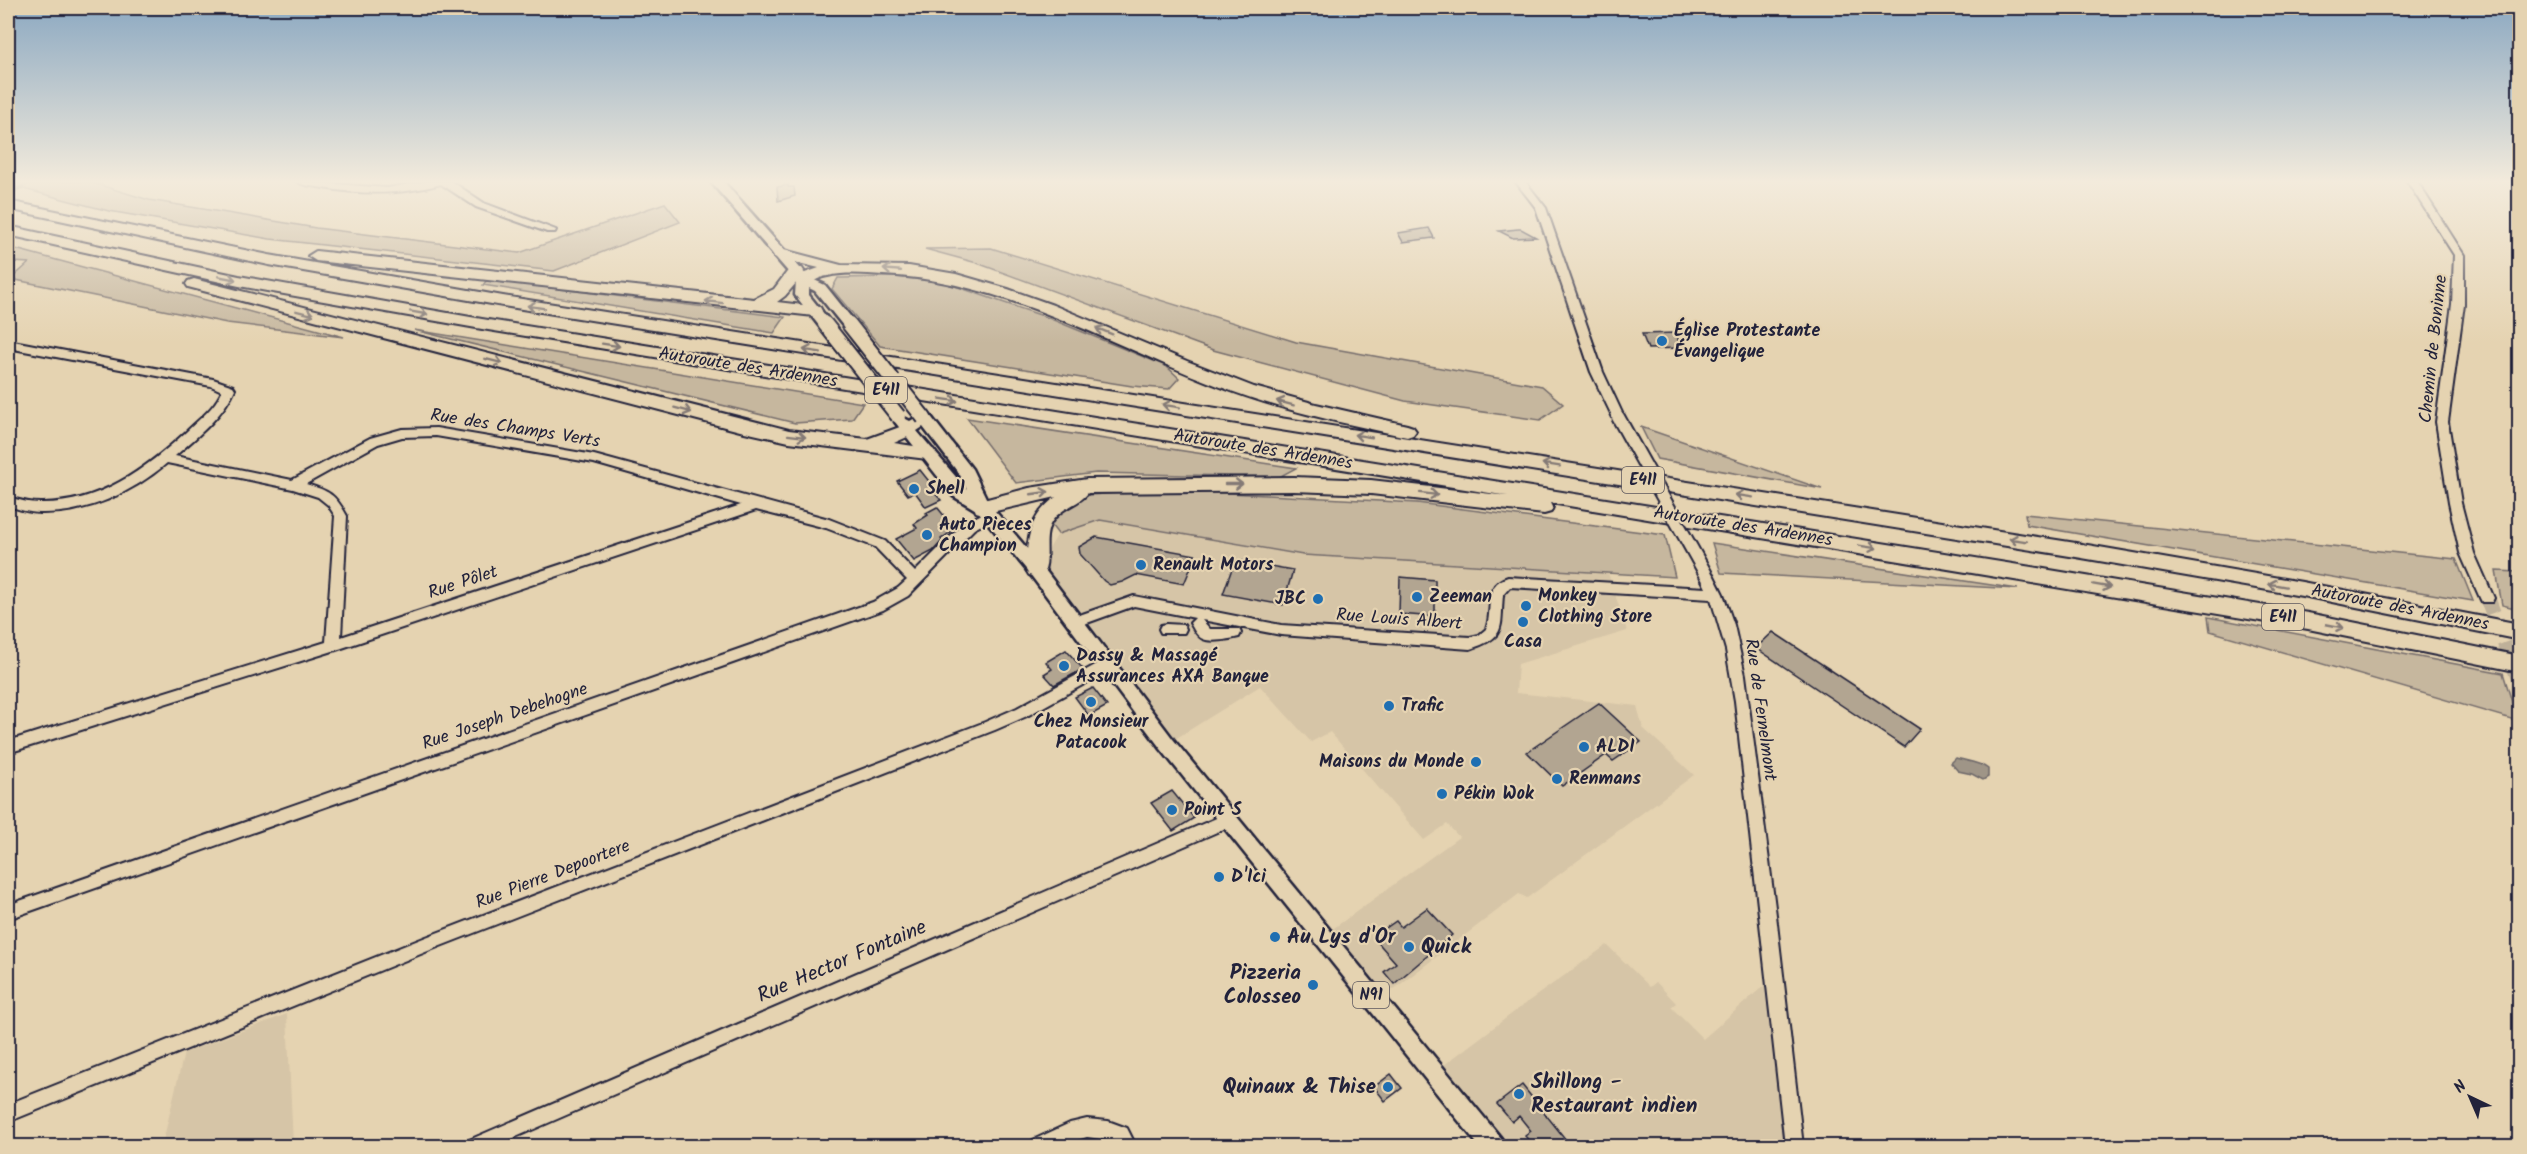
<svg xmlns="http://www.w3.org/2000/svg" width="2527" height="1154" font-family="Kalam,sans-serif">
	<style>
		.built { fill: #d6c5a7 }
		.green { fill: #c6b79e; stroke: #746c6c; stroke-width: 1.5 }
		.water { fill: #9f9587; stroke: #6d6769; stroke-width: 1.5 }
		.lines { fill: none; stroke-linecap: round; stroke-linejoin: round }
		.stream { stroke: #6d6769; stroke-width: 3 }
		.building { fill: #b2a591; stroke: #22223b; stroke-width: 1.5 }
		.minor-tunnel { stroke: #beb099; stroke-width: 16; stroke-dasharray: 16 8; stroke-linecap: butt }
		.minor-casing { stroke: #22223b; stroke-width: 4 }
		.major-casing { stroke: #22223b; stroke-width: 5 }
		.highway-casing { stroke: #22223b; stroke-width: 4 }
		.minor { fill: #e5d3b1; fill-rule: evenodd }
		.major { fill: #e5d3b1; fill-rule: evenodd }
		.highway { fill: #e5d3b1; fill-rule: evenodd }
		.minor-bridge-casing { stroke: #22223b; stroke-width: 16; stroke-linecap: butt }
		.major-bridge-casing { stroke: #22223b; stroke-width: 18; stroke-linecap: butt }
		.minor-bridge { stroke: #e5d3b1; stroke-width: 12 }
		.major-bridge { stroke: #e5d3b1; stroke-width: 14 }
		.oneway { stroke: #847a76 }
		.poi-dot { fill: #1f6fb2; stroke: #e5d3b1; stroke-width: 2 }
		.labels { text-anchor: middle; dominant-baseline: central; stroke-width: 4.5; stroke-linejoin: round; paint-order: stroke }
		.shield { fill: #e5d3b1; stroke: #5c575e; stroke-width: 1.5 }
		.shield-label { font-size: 16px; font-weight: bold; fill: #22223b }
		.poi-label { font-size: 18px; font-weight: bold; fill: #22223b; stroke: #e5d3b1; text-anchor: start }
		.street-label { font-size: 18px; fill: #22223b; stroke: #e5d3b1 }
		.near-poi-label { font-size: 21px; font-weight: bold; fill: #22223b; stroke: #e5d3b1; text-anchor: start }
		.near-street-label { font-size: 21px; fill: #22223b; stroke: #e5d3b1 }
	</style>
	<rect width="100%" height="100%" fill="#e5d3b1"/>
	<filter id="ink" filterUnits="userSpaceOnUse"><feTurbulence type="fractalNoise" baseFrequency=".0167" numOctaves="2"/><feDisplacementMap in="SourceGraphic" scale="12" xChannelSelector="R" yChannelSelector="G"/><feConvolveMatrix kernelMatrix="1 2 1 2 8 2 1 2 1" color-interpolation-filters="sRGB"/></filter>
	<g filter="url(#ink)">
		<path class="built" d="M1099,520L1303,555L1608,573L1627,631L1518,664L1516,693L1637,706L1643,728L1694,775L1527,898L1519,894L1377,1002L1323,936L1459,837L1447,824L1424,840L1330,732L1311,742L1260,686L1167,744L1036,570L1058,534Z
			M1607,945L1650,987L1656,982L1676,1003L1671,1007L1703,1039L1776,975L1789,1146H1511L1444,1065L1526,1003Z
			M287,1014L293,1146H162L184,1053Z"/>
		<path class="green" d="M8,181H87L149,200L316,228L519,253L665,203L680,222L554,271L270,239L109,211L8,185Z
			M8,247L344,337L227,323L11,279L29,263L12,262L8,265Z
			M991,248L1296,342L1542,386L1563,404L1540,420L1405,401L1213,350L977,263L925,249Z
			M894,277L943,282L1046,317L1166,366L1179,378L1169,389L1132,386L880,346L832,289L838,278Z
			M487,280L785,317L774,333L483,285Z
			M414,330L863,403L852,419L795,423Z
			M967,418L1296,468L1279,477L1096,473L1016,483Z
			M1641,427L1822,489L1657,459Z
			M1173,490L1417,503L1665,535L1675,577L1303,555L1100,520L1058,534L1051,525L1069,503L1089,495Z
			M2025,514L2456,559L2473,601L2027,525Z
			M1712,543L2018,589L1721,573Z
			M2496,571L2519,572V609L2502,605Z
			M2208,617L2503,673L2518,721L2210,631Z"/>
		<path class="water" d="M1956,758C1966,761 1980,762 1988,769V777L1983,780L1972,774L1958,771L1951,763Z"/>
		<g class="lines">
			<path class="stream" d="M8,195L32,181"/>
		</g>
		<path class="building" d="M788,185V187H794L795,196L778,201L777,187Z
			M1429,228L1434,238L1403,242L1398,233Z
			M1518,229H1521L1536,237L1513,238L1499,231Z
			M1676,333L1681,348L1648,349L1642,334Z
			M920,470L932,485L928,486L941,500L926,507L915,492L908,495L897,481Z
			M937,507L955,529L941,539L942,541L933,551L914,561L896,539L917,528L914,524L928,515L926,513Z
			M1096,537L1196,555L1184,584L1136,575L1122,582L1110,585L1104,581L1080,554L1079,547Z
			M1235,560L1293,570L1283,605L1223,594Z
			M1400,577L1435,580V617L1399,614Z
			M1773,632L1920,729L1904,747L1756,648Z
			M1066,650L1083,669L1054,685L1044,674L1052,669L1046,662Z
			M1093,688L1107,706L1089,716L1075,697Z
			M1599,703L1641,742L1613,761L1606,755L1562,786L1527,752Z
			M1172,791L1194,818L1173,831L1151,803Z
			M1427,908L1452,935L1394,984L1384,972L1396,963L1373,937L1396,921L1401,927Z
			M1391,1074L1402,1088L1385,1101L1374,1087Z
			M1522,1085L1567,1141L1560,1146H1534L1525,1136L1531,1131L1519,1116L1512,1122L1497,1104Z"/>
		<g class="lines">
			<path class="minor-tunnel" d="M2487,598L2520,681"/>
			<defs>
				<path id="minor" d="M296,181L387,188L428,181H451L484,203L556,230L555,232H547L476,207L441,184C401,195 364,195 323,188C314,186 303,186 296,181Z
					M1515,181H1525L1546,208L1603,372L1624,417L1622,420H1614L1591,372L1536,208Z
					M2407,181H2417L2464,255V304L2448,422L2461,503L2474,553L2494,598L2492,602H2482L2480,598L2460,553L2449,503L2436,422L2452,304L2454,255Z
					M8,340L213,379L233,386L235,389C223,416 197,437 175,456L292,480L370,438L402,429L436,428L594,455L829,519L885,541L915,572L964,523L990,510L996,515L995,518L974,529L908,596L883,610L8,919V905L873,602L898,588L907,580L875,547L826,528L756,510L333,651L8,753V741L326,642L335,516L328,505L318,497L293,489L167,463C132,493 86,514 40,513C29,513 18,509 8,506V497C19,500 29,503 40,503C99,504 144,470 186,432C199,419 215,408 222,391L211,386L8,348ZM436,436L594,463L741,505L341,637L347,516C335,494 329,491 306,484L378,444L402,437Z
					M1708,573L1713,574L1723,594L1734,625L1745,675L1776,915L1803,1146H1785L1735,701L1726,650L1711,599L1510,587L1503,595C1500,629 1507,637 1470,649L1281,635L1202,620L1210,629H1239L1241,633L1239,637C1231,639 1211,643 1203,639C1197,637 1193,628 1190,623L1195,618L1134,606L1076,627L1071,626L1069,622L1071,618L1134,596L1281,625L1470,637L1479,635L1486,629C1494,609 1482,585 1508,577L1706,588L1701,578Z
					M1166,624L1184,625L1186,629L1184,633H1161L1159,629L1161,625Z
					M1108,658L1113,660L1115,664L1113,668L1027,716L995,730L438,947L8,1122V1104L426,937L985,722L1017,708Z
					M1228,813L1233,815L1236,820L1233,825L495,1146H466L469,1140Z
					M1087,1119L1108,1121L1127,1128L1136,1146H1118L1115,1141L1087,1137L1058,1146H1030L1033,1140L1070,1123Z"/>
				<path id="major" d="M710,181H723L808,277L825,285L854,321L856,324L854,327H844L815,291L809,288V295L832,324L825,328L820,327L795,295L796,281Z
					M924,413L929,414L972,469L989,504L1042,566L1173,739L1501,1138L1504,1146H1479L1161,749L1030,574L978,511L953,496L895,422L902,417L910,421ZM923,427L960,475L967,490L917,431Z"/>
				<path id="highway" d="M8,201L269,255L503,296L2076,543L2302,582L2520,624V640L2302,596L2076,557L503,306L269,265L8,209Z
					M8,226L239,276L482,319L2044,569L2308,613L2520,656V672L2308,629L1551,503L1553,507L1551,512L1544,514L1371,494L1294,491L1088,493C1079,505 1059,508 1051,523C1042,539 1051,560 1043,575L1036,577L1029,575L1026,570C1027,539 1029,516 1056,497L983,514L976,512L974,507L976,502L1029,488L1087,479L1294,477L1371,480L1508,496L482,329L239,286L8,235Z
					M780,249L841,265L909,266L956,274L1008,289L1053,305L1187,361L1254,387L1316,404L1407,425L1413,427L1416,431L1413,435L1407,437C1343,423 1279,410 1218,386C1109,344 1003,280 883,275C865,274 846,272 828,276C819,277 812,283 803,285L797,282L785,296L777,302L820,307L822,311L814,316L316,261L308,256L316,251L754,299L774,289L790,268H802L804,271L802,274L819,268L774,257L772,254Z
					M194,279L789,430L867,439L908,424L914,426L917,430L914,434L894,443L933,449L936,453L933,457L927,459L789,442L740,431L188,287L186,284L188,281Z"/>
			</defs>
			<use href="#minor" class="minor-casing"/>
			<use href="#major" class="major-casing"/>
			<use href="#highway" class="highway-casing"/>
			<use href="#minor" class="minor"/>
			<use href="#major" class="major"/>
			<use href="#highway" class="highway"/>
			<defs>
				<path id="minor-bridge" d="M1618,417L1708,578"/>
				<path id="major-bridge" d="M825,324L898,416
					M849,324L893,380
					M901,389L924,418"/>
			</defs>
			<use href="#minor-bridge" class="minor-bridge-casing"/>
			<use href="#major-bridge" class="major-bridge-casing"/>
			<use href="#minor-bridge" class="minor-bridge"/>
			<use href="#major-bridge" class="major-bridge"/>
		</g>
		<defs><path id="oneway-shaft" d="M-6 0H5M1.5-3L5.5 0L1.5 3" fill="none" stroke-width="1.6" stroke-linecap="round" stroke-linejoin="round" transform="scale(1.5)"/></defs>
		<g class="oneway">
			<use href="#oneway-shaft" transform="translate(892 270) rotate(-175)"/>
			<use href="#oneway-shaft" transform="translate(227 278) rotate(11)"/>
			<use href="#oneway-shaft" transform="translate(714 302) rotate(-173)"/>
			<use href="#oneway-shaft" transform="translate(536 307) rotate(-171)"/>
			<use href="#oneway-shaft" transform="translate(305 313) rotate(14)"/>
			<use href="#oneway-shaft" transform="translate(419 313) rotate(10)"/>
			<use href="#oneway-shaft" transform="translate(1104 331) rotate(-158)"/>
			<use href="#oneway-shaft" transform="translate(611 345) rotate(9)"/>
			<use href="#oneway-shaft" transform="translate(812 351) rotate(-171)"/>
			<use href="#oneway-shaft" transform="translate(494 361) rotate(14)"/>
			<use href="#oneway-shaft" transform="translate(949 400) rotate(9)"/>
			<use href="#oneway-shaft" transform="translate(1285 403) rotate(-165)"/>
			<use href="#oneway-shaft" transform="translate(1171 406) rotate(-171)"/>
			<use href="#oneway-shaft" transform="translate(683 410) rotate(15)"/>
			<use href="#oneway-shaft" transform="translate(797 436) rotate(7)"/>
			<use href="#oneway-shaft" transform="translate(1363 436) rotate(-171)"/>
			<use href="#oneway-shaft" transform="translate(1551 465) rotate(-171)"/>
			<use href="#oneway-shaft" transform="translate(1234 484)"/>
			<use href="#oneway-shaft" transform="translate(1040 493) rotate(-8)"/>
			<use href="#oneway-shaft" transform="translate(1429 494) rotate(7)"/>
			<use href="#oneway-shaft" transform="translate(1744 496) rotate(-171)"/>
			<use href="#oneway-shaft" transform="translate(2018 540) rotate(-171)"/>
			<use href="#oneway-shaft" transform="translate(1868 547) rotate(9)"/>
			<use href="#oneway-shaft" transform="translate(2277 585) rotate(-170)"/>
			<use href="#oneway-shaft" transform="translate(2102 586) rotate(10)"/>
			<use href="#oneway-shaft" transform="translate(2335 626) rotate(11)"/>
		</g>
	</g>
	<linearGradient id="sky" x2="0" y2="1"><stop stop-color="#8ba8c1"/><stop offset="0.53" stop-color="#f3ebdc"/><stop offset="1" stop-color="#f3ebdc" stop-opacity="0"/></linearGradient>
	<rect width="2527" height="343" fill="url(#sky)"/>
	<g class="poi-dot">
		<circle cx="1662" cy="341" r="6"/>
		<circle cx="914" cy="489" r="6"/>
		<circle cx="927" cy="535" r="6"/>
		<circle cx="1141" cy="565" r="6"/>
		<circle cx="1417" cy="597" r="6"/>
		<circle cx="1318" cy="599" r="6"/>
		<circle cx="1526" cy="606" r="6"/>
		<circle cx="1523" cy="622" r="6"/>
		<circle cx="1064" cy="666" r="6"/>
		<circle cx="1091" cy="702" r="6"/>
		<circle cx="1389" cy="706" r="6"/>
		<circle cx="1584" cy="747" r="6"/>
		<circle cx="1476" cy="762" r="6"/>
		<circle cx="1557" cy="779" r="6"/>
		<circle cx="1442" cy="794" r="6"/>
		<circle cx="1172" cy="810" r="6"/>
		<circle cx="1219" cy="877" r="6"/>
		<circle cx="1275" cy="937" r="6"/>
		<circle cx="1409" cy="947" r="6"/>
		<circle cx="1313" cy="985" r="6"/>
		<circle cx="1388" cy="1087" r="6"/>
		<circle cx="1519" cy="1094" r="6"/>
	</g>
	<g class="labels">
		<g class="shield">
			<rect x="865" y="377" width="42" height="26" rx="4.5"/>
			<rect x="1622" y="467" width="42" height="26" rx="4.5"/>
			<rect x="2262" y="604" width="42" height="26" rx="4.5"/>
			<rect x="1353" y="982" width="36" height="26" rx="4.5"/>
		</g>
		<g class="shield-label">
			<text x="886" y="390">E411</text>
			<text x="1643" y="480">E411</text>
			<text x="2283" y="617">E411</text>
			<text x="1371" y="995">N91</text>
		</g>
		<g class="poi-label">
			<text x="1674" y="331">Église Protestante<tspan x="1674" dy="21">Évangelique</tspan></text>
			<text x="926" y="489">Shell</text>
			<text x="939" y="525">Auto Pieces<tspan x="939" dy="21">Champion</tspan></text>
			<text x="1153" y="565">Renault Motors</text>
			<text x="1538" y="596">Monkey<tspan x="1538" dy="21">Clothing Store</tspan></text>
			<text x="1429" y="597">Zeeman</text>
			<text x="1306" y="599" text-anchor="end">JBC</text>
			<text x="1523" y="642" text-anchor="middle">Casa</text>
			<text x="1076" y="656">Dassy &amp; Massagé<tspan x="1076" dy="21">Assurances AXA Banque</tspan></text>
			<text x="1401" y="706">Trafic</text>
			<text x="1091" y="722" text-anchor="middle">Chez Monsieur<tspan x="1091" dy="21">Patacook</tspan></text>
			<text x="1596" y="747">ALDI</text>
			<text x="1464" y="762" text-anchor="end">Maisons du Monde</text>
			<text x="1569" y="779">Renmans</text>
			<text x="1454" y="794">Pékin Wok</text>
			<text x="1184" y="810">Point S</text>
			<text x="1231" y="877">D'Ici</text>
		</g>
		<g class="street-label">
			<text transform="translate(2434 349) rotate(-84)">Chemin de Boninne</text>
			<text transform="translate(748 368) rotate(9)">Autoroute des Ardennes</text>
			<text transform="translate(515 429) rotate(9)">Rue des Champs Verts</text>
			<text transform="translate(1263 450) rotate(9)">Autoroute des Ardennes</text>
			<text transform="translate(1743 527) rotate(9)">Autoroute des Ardennes</text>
			<text transform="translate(463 583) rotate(-18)">Rue Pôlet</text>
			<text transform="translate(2400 608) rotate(11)">Autoroute des Ardennes</text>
			<text transform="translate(1399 620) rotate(4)">Rue Louis Albert</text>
			<text transform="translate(1760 710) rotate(82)">Rue de Fernelmont</text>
			<text transform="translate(505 717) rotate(-19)">Rue Joseph Debehogne</text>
			<text transform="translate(553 875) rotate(-21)">Rue Pierre Depoortere</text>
		</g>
		<g class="near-poi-label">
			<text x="1287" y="937">Au Lys d'Or</text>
			<text x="1421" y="947">Quick</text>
			<text x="1301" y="973" text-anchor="end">Pizzeria<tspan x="1301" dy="24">Colosseo</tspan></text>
			<text x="1531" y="1082">Shillong -<tspan x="1531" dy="24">Restaurant indien</tspan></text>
			<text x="1376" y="1087" text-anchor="end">Quinaux &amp; Thise</text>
		</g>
		<g class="near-street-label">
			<text transform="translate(842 962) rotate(-23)">Rue Hector Fontaine</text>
		</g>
	</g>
	<rect width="2527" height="1154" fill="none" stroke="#e5d3b1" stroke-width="30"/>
	<rect x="15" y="15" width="2497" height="1124" fill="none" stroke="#22223b" stroke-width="2" filter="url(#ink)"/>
	<g transform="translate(2470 1097) rotate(316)" stroke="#e5d3b1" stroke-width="4.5" paint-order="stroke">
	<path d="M0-4.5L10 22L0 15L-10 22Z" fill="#22223b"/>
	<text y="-9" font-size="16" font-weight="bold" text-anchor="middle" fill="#22223b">N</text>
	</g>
</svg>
